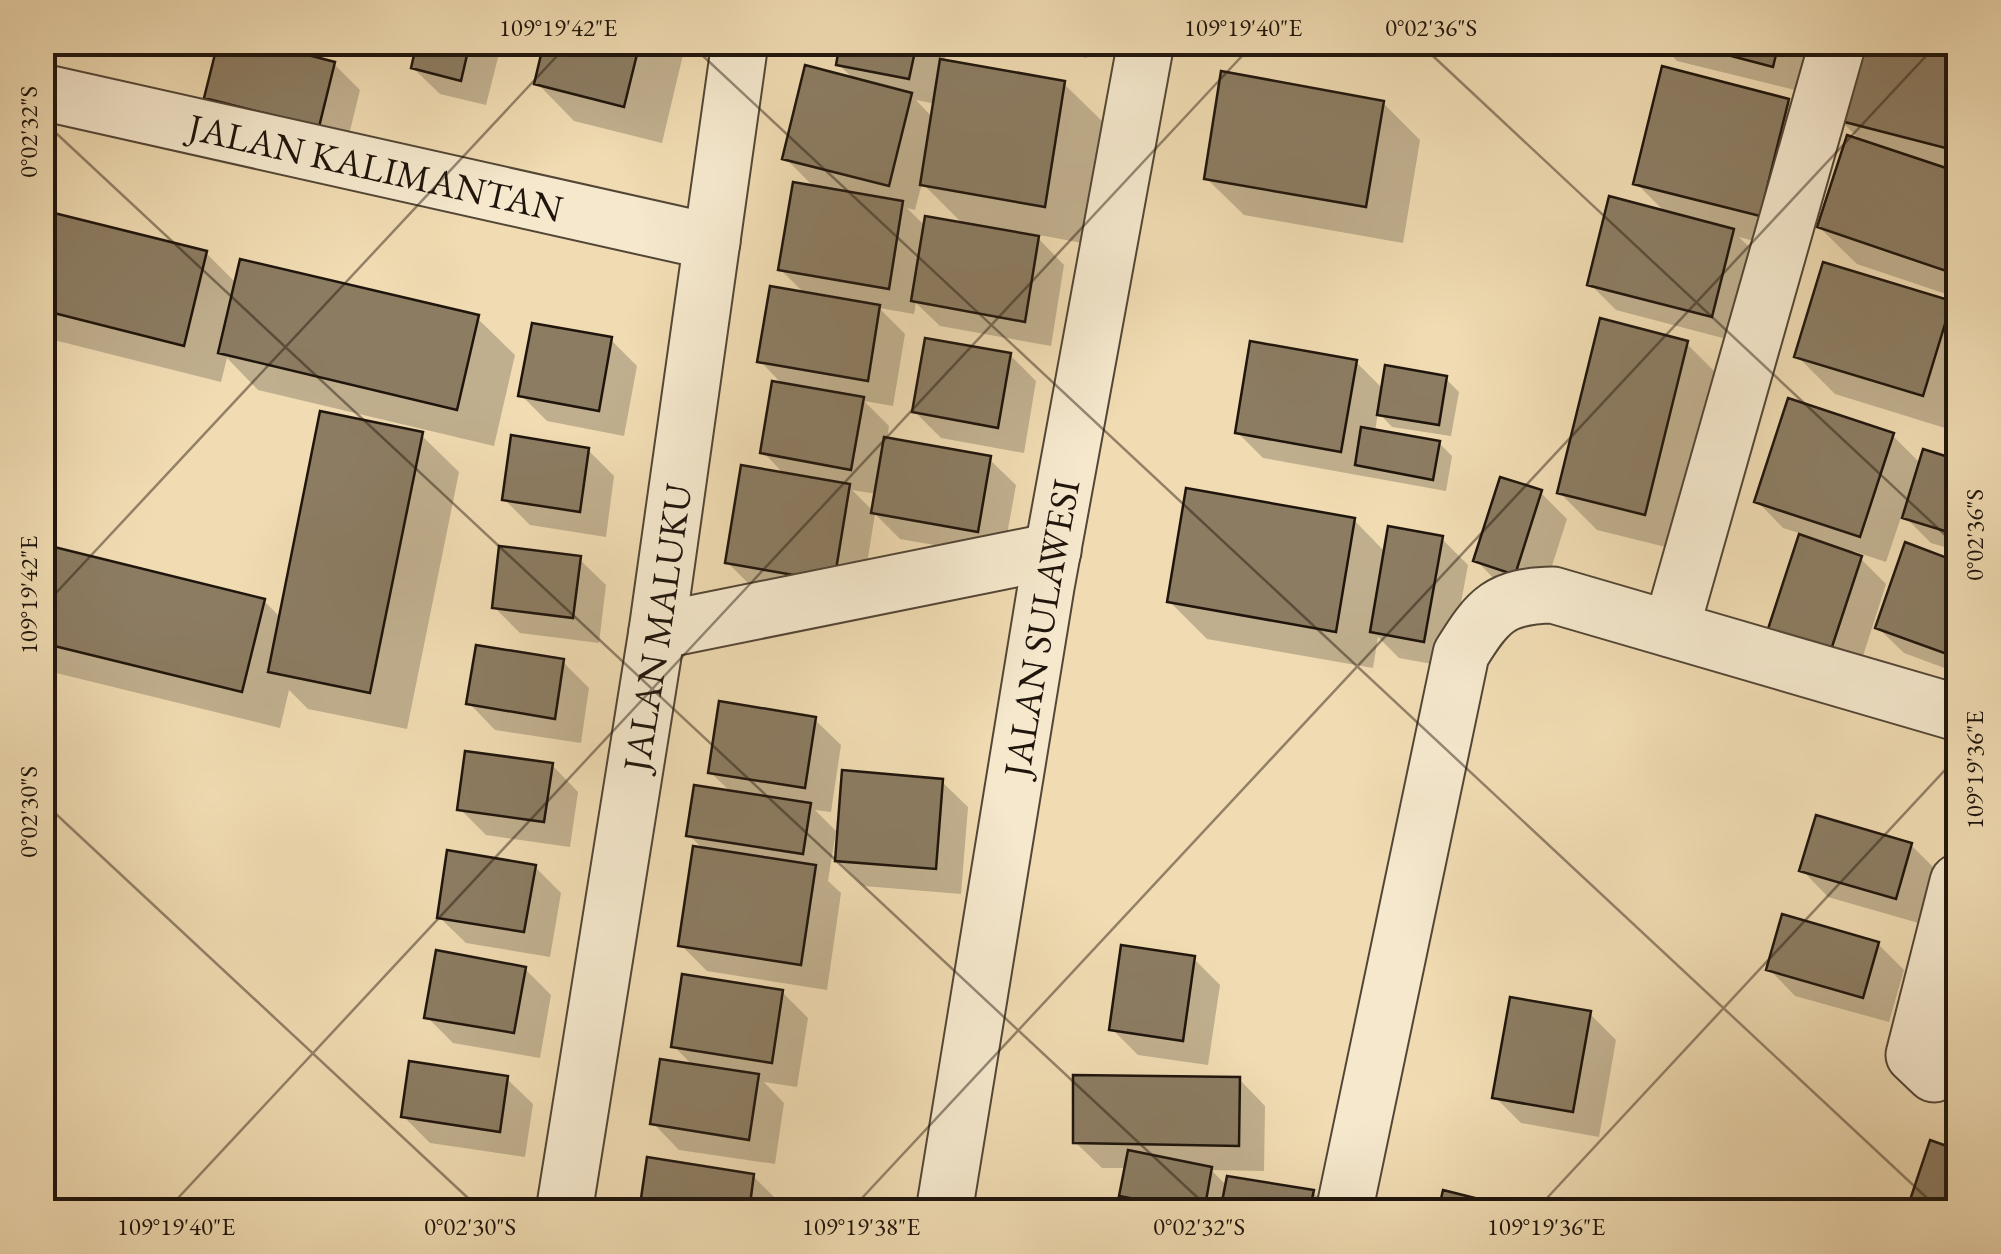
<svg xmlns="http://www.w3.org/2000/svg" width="2001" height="1254" font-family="'EB Garamond',serif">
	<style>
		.shadow { fill: #0003; fill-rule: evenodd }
		.building { fill: #8c7c62; stroke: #1f150c; stroke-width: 2.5 }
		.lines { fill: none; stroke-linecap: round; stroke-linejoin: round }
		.minor-casing { stroke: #534636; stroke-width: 59 }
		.minor { stroke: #f5e8cd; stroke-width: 55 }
		.ticks { fill: none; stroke: #1f150c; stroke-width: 2.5; stroke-opacity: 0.45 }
		.labels { text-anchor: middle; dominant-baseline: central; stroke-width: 8; stroke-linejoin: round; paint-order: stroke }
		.street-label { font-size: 38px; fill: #1f150c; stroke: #f5e8cd }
		.neatline { fill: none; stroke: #1f150c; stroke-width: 4 }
		.ticks-label { font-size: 25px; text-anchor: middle; fill: #1f150c }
	</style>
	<rect width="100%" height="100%" fill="#f0dbb2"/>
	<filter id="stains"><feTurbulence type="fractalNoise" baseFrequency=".002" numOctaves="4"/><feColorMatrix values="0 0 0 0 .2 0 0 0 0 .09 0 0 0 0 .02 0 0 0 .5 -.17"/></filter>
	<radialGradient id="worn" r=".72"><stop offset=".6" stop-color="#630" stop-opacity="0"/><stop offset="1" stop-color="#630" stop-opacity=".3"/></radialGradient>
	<path class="shadow" d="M419,42H502L486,105L440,94L413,68Z
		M547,42H686L662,143L574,121L537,83Z
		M843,42H935L946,53L944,62L1064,84L1102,121L1082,243L1034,234L1064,265L1051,346L940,326L916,303L914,314L879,308L905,334L893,406L864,401L889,426L887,440L989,459L1016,485L1003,557L900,539L875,514L860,607L753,588L727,562L786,476L763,452L784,386L760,361L806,295L780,269L815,188L785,158L856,81L838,64ZM916,100L936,104L933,118ZM922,183L964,225L926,227L907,208L915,210ZM852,490L877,494L874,512Z
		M1011,42H1090L1087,58Z
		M1659,42H1811L1799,91L1677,61Z
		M1951,42L1958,44V298L1857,264L1819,227L1863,143L1839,119Z
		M334,64L360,90L345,151L233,123L207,97Z
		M1788,101L1825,138L1797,252L1739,237L1759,257L1738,342L1616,310L1590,284L1667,214L1636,183Z
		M1383,103L1420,140L1403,243L1244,215L1206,178Z
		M42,213L206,253L237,284L477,318L515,355L494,446L258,390L227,358L221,382L42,337Z
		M1950,303L1958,311V432L1835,394L1797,356Z
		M611,340L637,366L624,436L547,421L521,395Z
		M1687,344L1724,381L1682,551L1597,530L1559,492Z
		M1010,355L1036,381L1024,453L941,438L915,412Z
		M1356,362L1384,390L1446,379L1459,392L1451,436L1392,427L1378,412L1375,432L1439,443L1452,456L1446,491L1263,458L1237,432Z
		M421,435L459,472L407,729L308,709L289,690L280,728L48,671L42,666V547L264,601L281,618Z
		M1893,436L1921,464L1925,452L1958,463V551L1931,543L1902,514L1886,562L1853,551L1886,584L1855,681L1769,634L1802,534L1783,528L1757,501Z
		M588,450L614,476L606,537L530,525L504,499Z
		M1541,493L1567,519L1541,600L1502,587L1476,560Z
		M1354,520L1386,553L1441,538L1468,565L1449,667L1399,658L1378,637L1373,668L1207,639L1169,601Z
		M1906,546L1958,564V673L1904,653L1877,627Z
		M579,559L606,585L599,643L520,633L494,607Z
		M562,661L589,688L581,743L495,730L469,703Z
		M814,719L841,745L831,812L815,810L836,831L828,881L841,893L827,990L707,971L681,945L704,850L689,835L732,793L711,773Z
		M552,765L578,792L570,847L486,835L460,809Z
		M941,781L968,807L961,894L864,886L838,860Z
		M1911,845L1937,871L1922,924L1828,897L1802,870Z
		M535,867L561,893L550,957L466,943L439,917Z
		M1878,944L1904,970L1889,1022L1795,996L1769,969Z
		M1194,959L1220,985L1208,1065L1138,1055L1112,1029Z
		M525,969L551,995L540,1058L453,1043L427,1017Z
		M782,992L808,1018L797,1087L764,1082L784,1103L775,1164L679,1150L653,1123L694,1067L674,1046Z
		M1958,1004V1054L1947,1043Z
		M1590,1014L1616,1040L1599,1137L1521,1123L1495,1097Z
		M506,1078L533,1104L525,1157L430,1143L404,1117Z
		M1239,1079L1265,1106L1264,1171L1211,1170L1227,1186L1313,1192L1332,1212H1137L1122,1196L1127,1168H1102L1075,1142Z
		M753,1176L779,1202L778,1212H641Z"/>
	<path class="building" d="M218,42H258L335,62L319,127L204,98Z
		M417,42H470L461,81L411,68Z
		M544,42H640L624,107L534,84Z
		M840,42H917L909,79L836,65Z
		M1678,42H1779L1773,67Z
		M1856,42H1958L1957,151L1837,120Z
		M940,59L1065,81L1045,207L920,185Z
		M805,65L912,93L889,186L782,159Z
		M1662,66L1789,99L1760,216L1633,184Z
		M1221,71L1384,101L1366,207L1204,179Z
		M1847,135L1958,172V253L1952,273L1817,227Z
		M793,182L903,201L889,289L778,270Z
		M1609,196L1734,229L1712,317L1587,285Z
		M42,210L207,251L184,346L42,310Z
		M925,216L1039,236L1025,322L911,301Z
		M240,259L479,315L457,410L218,353Z
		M1823,262L1952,301L1923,396L1794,357Z
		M770,286L880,305L868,381L757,362Z
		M1600,318L1688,341L1645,515L1557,493Z
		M532,323L612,337L599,411L518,396Z
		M925,338L1011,353L998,428L912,412Z
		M1250,341L1357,360L1341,452L1235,433Z
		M1385,365L1447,376L1439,425L1377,415Z
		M772,381L864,397L851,470L760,453Z
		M1788,398L1894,433L1860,537L1754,502Z
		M320,411L423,432L370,693L268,672Z
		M1361,427L1440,441L1433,480L1355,465Z
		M511,435L589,448L580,512L502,500Z
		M884,437L991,456L978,532L871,513Z
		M1923,449L1958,460V535L1902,518Z
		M741,465L850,484L834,582L725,563Z
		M1500,477L1542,490L1515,575L1473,561Z
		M1186,488L1355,518L1336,632L1167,602Z
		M1388,526L1443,536L1424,642L1370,632Z
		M1799,534L1862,556L1829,656L1766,635Z
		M1905,542L1958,562V658L1875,628Z
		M42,544L265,599L242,692L42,643Z
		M499,546L581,556L573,618L492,608Z
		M476,645L564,659L555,719L466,704Z
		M719,701L816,717L805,788L708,773Z
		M465,751L553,763L544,822L457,810Z
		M842,770L943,779L936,869L835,861Z
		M694,785L811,803L803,854L686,836Z
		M1816,815L1912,843L1896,899L1799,871Z
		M693,846L816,865L801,965L678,946Z
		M447,850L536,865L524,932L437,918Z
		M1782,914L1879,942L1863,998L1766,970Z
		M1121,945L1195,956L1183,1041L1109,1030Z
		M436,950L526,967L514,1033L424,1018Z
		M682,974L783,990L772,1063L671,1047Z
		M1958,994V1047L1944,1043Z
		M1510,997L1591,1011L1573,1112L1492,1098Z
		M660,1059L759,1074L749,1140L650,1124Z
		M409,1061L508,1076L500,1132L401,1117Z
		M1073,1075L1240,1077L1239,1146L1073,1143Z
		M1930,1140L1958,1150V1212H1906Z
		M1128,1150L1212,1167L1204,1212L1119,1196Z
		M647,1157L754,1174L749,1212H639Z
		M1227,1176L1314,1190L1309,1212H1220Z
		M1443,1190L1531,1212H1438Z"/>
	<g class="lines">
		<defs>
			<g id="minor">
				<path id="s1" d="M42,92L712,242"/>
				<path d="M1671,629L1838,42"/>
				<path d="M657,631L1053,551"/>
				<path d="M1934,1074L1914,1055L1958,882"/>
				<path id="s2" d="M564,1212L657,631L740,42"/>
				<path id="s3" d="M944,1212L1046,587L1146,42"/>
				<path d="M1344,1212L1461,654C1488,610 1500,596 1553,595L1958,713"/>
			</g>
		</defs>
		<use href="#minor" class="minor-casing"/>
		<use href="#minor" class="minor"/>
	</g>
	<path class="ticks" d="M688,42L1942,1212M1418,42L1958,547M42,120L1213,1212M42,608L570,42M42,801L483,1212M165,1212L1255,42M849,1212L1939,42M1534,1212L1958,756"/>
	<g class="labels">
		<g class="street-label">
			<text stroke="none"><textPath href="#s1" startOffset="342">JALAN KALIMANTAN</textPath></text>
			<text stroke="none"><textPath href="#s3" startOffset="592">JALAN SULAWESI</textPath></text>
			<text stroke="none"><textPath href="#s2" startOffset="592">JALAN MALUKU</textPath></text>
		</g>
	</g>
	<rect width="2001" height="1254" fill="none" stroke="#f0dbb2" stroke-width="110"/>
	<rect x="55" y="55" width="1891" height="1144" class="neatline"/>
	<g class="ticks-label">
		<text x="558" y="36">109°19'42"E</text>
		<text x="1243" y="36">109°19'40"E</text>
		<text x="1431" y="36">0°02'36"S</text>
		<text transform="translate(28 132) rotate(-90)" y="9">0°02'32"S</text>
		<text transform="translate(1974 535) rotate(-90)" y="9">0°02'36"S</text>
		<text transform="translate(28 595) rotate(-90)" y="9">109°19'42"E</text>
		<text transform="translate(1974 770) rotate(-90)" y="9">109°19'36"E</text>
		<text transform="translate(28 812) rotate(-90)" y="9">0°02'30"S</text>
		<text x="176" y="1235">109°19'40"E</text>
		<text x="470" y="1235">0°02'30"S</text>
		<text x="861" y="1235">109°19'38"E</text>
		<text x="1199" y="1235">0°02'32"S</text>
		<text x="1546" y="1235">109°19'36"E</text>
	</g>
	<rect width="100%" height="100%" filter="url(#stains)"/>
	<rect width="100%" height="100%" fill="url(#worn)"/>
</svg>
